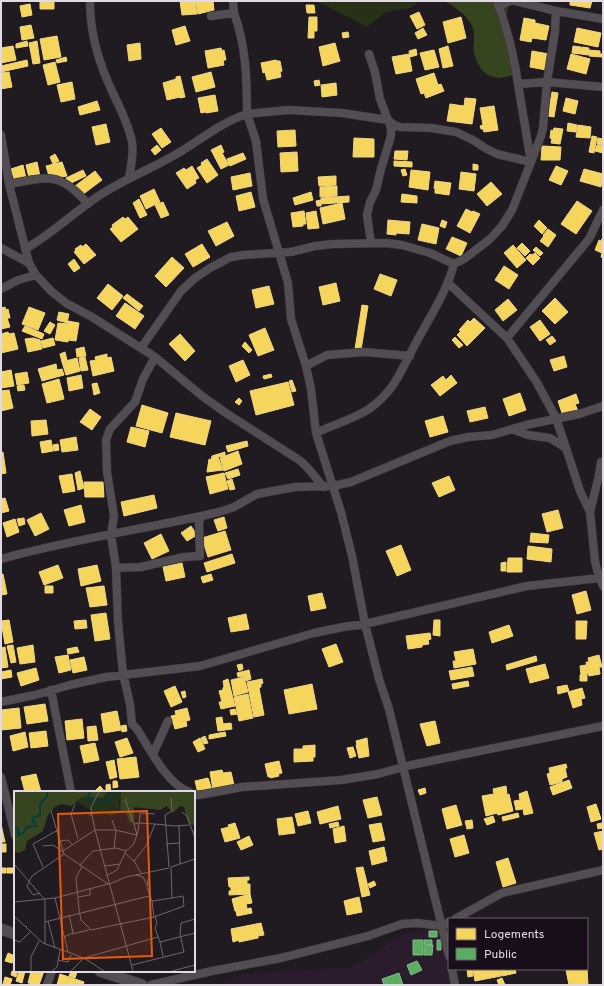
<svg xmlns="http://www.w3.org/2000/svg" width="604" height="986" font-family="Overpass,sans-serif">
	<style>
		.built { fill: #2a1c2d }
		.green { fill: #273118 }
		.forest { fill: #36441f }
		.homes { fill: #f6d55c; stroke: #f0d684 }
		.public { fill: #5aae61; stroke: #82bb88 }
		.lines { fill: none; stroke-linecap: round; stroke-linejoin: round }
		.street-casing { stroke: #383439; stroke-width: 9 }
		.secondary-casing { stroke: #383439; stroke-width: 12 }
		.street { stroke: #524c53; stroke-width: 8 }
		.secondary { stroke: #524c53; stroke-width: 11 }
		.inset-river { fill: none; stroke: #053d3f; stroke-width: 2 }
		.inset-road { fill: none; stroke: #6d676f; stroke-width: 1 }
		.view { fill: #e8590c; fill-opacity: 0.15; stroke: #e8590c; stroke-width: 2 }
		.inset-edge { fill: none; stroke: #e1dae3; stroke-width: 2 }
	</style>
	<rect width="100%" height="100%" fill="#201a21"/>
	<path class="built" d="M433,929L440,930L451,985H221L242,974L351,967L403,934Z"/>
	<path class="green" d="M312,1H419L411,8L386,12L367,27L323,4Z"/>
	<path class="forest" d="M444,1H509L506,17L516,74C494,83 480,76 474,53C473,45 475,36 473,28C470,18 454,5 444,1Z"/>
	<path class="homes" d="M40,1H54V9H40Z
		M180,1H195L197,14L182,15Z
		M196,1H213L214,10L198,14Z
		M570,1H592L590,8L570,5Z
		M30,4L32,15L22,17L20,6Z
		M306,5H314L315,13H307Z
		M419,12L425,25L417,29L410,16Z
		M309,17H317V31H314V38H308Z
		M461,17L466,38L448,43L443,22Z
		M524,18L535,20V23L549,26L546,40L532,38L531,42L520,40Z
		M31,25L34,38L22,40L20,27Z
		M185,26L190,41L176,45L172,30Z
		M423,28L427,35L418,39L415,33Z
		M577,28L601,33L598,47L574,42Z
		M348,32L349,37L343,38L342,33Z
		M57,36L61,57L44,60L40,39Z
		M27,41L28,46L16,48V44Z
		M37,41L40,63L33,64L29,43Z
		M140,43L141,59L129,61L127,45Z
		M335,43L340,61L323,66L319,47Z
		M13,46L16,60L1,63V48Z
		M448,46L453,66L443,68L439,49Z
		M573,46L581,47V54L572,53Z
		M582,47L589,48L588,55L581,54Z
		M221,48L222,51L224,50L226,60H223L224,65L208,68L205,51Z
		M416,49L417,55L410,57L409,51Z
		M434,50L439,67L425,70L420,53Z
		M589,50L600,51V54H602V57L589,56Z
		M532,51L549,54L546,70L530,67Z
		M409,54L412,71L396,74L392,57Z
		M571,54L590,59L586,74L567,69Z
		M66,57L67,61L57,63L56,60Z
		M27,60L28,66L1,72V66Z
		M276,60L277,61H280L282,71L280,72L281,77L267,80L265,72L263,73L261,63Z
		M55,62L60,82L48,85L43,65Z
		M9,72L12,87L1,89V73Z
		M211,72L215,87L196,92L192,77Z
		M434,73L438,85L441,84L444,91L426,98L424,93L421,94L416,79Z
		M180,76L185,97L180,98V97L167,100L163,83L176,79V77Z
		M319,80L320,85L315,86L314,81Z
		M72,82L75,99L61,102L57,85Z
		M336,83L337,95L322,97L321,85Z
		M552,92L558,93L554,117L548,116Z
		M215,95L218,111L206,113V112L201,113L198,98Z
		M465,98L476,99L472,124L447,121L450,104L464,106Z
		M566,98L578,101L575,114L563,111Z
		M97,101L100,110L80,115L78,107Z
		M494,106L498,130L484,132L483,129H481L480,126L483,125L480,108Z
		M568,123L577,125L576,132L567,131Z
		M106,124L110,142L96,145L92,127Z
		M578,125L591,127L590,138L576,137Z
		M161,128L171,142L162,148L152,134Z
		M554,128L563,129L560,144L551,143L552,139L550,138L551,130L553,131Z
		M295,130L296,146L278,147L277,131Z
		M592,136L597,137L594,153L589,152Z
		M354,138L374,139V157H353Z
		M598,138L603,139V145L597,144Z
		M157,145L161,150L155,155L151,150Z
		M221,145L224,152L222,153L229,165L221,169L211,150Z
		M597,145L603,146V153L595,151Z
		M542,146L561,147L560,160H541Z
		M395,151H408L407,160L394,159Z
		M297,152L298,171L281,172L280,153Z
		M243,153L246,159L230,166L227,159Z
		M55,154L59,161L53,164L50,157Z
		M207,159L218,175L207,183L197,168L202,165L201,163Z
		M394,161L412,162V167L394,166Z
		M37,162L40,176L29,178L26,165Z
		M62,162L67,176L56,178L55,174L49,176L46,166Z
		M473,164L478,165V170H473Z
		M23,165L26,178L15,182L11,169Z
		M192,166L199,178L195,180L196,183L187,189L176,173L184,168L186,170Z
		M556,166L568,171L561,185L549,180Z
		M405,169L407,175L403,176L401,170Z
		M584,169L603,174L601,187L580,181Z
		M83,170L86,176L69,184L66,178Z
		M411,170L430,172L428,190L409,187Z
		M95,171L102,180L82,195L75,186Z
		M461,172L476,174L474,191L459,189Z
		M250,173L252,186L233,190L231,177Z
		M336,176V185L319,186L318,177Z
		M435,181L451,183L449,195L435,193V189L434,188Z
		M491,182L502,194L487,206L477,194Z
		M337,186V196L320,197V187Z
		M154,189L160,202L146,209L140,196Z
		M251,192L255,207L239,211L236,196Z
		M311,192L313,200L295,205L293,198Z
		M402,194L417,196V203L401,202Z
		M349,196V202L321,204V198Z
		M139,199L147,215L140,218L133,203Z
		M321,200V206H317L316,201Z
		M577,201L592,211L576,234L561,224Z
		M163,202L169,215L161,218L155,205Z
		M342,203L345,219L323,224L320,208Z
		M466,209L472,212L473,211L480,214L470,233L457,226Z
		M304,211L306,224H303V226L293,227L291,213Z
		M316,211L319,228L308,229L306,213Z
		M123,217L125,219L128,217L138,229L121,242L110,229L113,227L112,225Z
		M388,220L410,222L409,234L396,233V235L387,234Z
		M442,220L447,222L445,228L440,226Z
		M539,220L547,228L542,234L534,226Z
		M227,222L234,236L216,246L208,231Z
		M422,224L439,228L436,244L418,240Z
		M548,229L556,235L548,247L540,241L544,236L543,235Z
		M452,237L467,243L461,256L446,249Z
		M603,237V258L601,257L602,253L595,250L599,240L601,241Z
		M522,243L530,251L525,256L517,248Z
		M86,244L96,255L84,264L74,252L76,251L75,249L81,245L82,247Z
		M202,244L210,257L193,267L185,254Z
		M513,245L526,260L517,268L504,253Z
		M536,247L543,253L540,256L533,250Z
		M535,253L540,258L533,265L526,258L530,254L532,255Z
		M172,257L184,268L166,287L155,276Z
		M74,259L80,268L74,272L68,264Z
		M504,266L518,275L509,289L495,280Z
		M380,274L397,280L391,296L374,289Z
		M336,283L340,301L323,305L319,287Z
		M108,284L123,296L112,310L97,298Z
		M269,286L274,304L256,308L252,290Z
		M127,294L143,306L139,311L123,298Z
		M555,298L568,312L555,324L542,311Z
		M508,299L517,310L503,321L495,310Z
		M125,303L144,316L135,329L116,316Z
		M362,305L368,306L361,350L355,349Z
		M5,307L6,310L8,309L10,318H7L10,327L1,329V308Z
		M29,307L45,313L38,330L22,324Z
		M59,312L69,314L67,323L57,320Z
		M474,318L485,328L467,346L457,335L461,331L459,330L468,320L470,322Z
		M540,320L550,334L540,341L530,327Z
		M68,321L79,323L76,341L68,340V342L55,340L58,323L67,324Z
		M50,322L55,325L50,334L44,331Z
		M25,326L44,334L42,339L22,331Z
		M265,328L274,350L258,356L249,335Z
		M8,332L9,334L14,333L18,349L1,353V334Z
		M180,334L195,351L185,361L169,344Z
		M552,336L556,341L550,345L546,340Z
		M455,337L463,345L459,348L452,340Z
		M33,338L40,340L42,349L28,352L25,339Z
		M53,338L55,345L43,348L41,341Z
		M245,342L252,350L249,353L242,346Z
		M84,347L86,356L77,357L76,349Z
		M65,352L67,360L62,362L60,354Z
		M107,354V358L111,357L114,371L93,376L90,361L96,360L95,357Z
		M564,356L567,367L554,371L550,360Z
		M85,357L88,370L81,371L79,358Z
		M77,358L80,371L66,375L62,362Z
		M243,360L250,375L236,382L229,366Z
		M56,364L57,370L62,369L64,375L42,381L38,369Z
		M11,370L14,386L1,388V372Z
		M27,372L29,383L17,385L15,374Z
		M271,374L272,377L264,379L263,376Z
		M81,375L83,388L69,391L67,378Z
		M451,375L457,383L440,396L431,385L443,376L446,380Z
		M59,379L64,399L47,403L42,384Z
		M292,380L296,391L292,392L289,381Z
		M288,382L294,405L256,415L250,391Z
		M97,383L100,393L94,395L92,384Z
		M24,385L25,390L18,391L17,386Z
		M9,390L13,408L1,411V391Z
		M520,393L526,410L509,416L503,399Z
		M576,394L579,403L575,404L578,411L563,416L558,401Z
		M239,398L242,401L239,405L235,402Z
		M142,405L168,413L162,433L136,426Z
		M485,407L488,418L470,422L467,411Z
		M90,409L101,417L92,430L80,422Z
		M176,413L211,421L205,445L170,437Z
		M443,416L448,432L430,437L425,421Z
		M46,420L48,434L32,436L31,421Z
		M131,427L149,431L145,447L127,442Z
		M76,437L78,450L62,452L60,440Z
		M51,440L53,451L42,453L40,442Z
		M247,441L248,446L228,452L226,446Z
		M58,444L59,450L54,451L53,445Z
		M238,451L242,464L224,471L220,458Z
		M3,452L6,473L1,474V453Z
		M225,452V456L218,457L223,470L207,472L209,459L211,460L212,456Z
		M238,469L240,475L228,479L225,473Z
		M80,471L84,488L78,490L75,473Z
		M224,473L228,489L210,494L206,477Z
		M72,474L75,491L63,493L59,476Z
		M449,476L455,490L439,497L432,483Z
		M232,479L235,489L230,490L227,481Z
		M84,482H103L104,497H85Z
		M154,495L157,508L124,516L121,502Z
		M5,498L9,511L1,513V499Z
		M81,505L85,522L69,526L64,510Z
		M558,510L563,528L547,532L542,514Z
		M41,513L49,529L35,536L27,520Z
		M224,517L227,528L218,531L214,520Z
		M24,518L25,524L19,526L17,519Z
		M15,519L19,532L7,537L3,523Z
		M191,526L197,535L187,541L181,533Z
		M225,531L231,550L208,557L202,538Z
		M531,533L549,535L548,543L530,542Z
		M161,534L169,551L152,559L144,543Z
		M401,545L411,570L397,576L386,551Z
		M528,546L552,549L551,562L527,559Z
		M232,554L235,563L207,572L204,563Z
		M508,558H522V572H507Z
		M506,562V571H501V563Z
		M182,563L185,577L166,581L163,567Z
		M58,565L63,578L44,585L39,572Z
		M97,565L101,581L81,586L78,569Z
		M1,574H3L7,594L1,595Z
		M211,574L213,580L203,583L201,577Z
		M45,586H53V593H45Z
		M104,586L107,605L90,607L86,588Z
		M586,591L591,610L577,614L572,595Z
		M322,593L326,608L311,611L308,596Z
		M106,613L110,639L95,641L91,615Z
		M246,614L249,629L231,632L228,618Z
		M9,620L13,642L5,644L1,621Z
		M86,620L87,628L75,629L74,621Z
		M434,620H440V636L433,635Z
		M576,621H587L586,639H576Z
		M509,625L513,636L492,643L489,632Z
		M430,633L431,639L428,640L429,644L422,645V647L408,649L406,636Z
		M336,644L343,662L329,667L322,649Z
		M13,645L16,662L11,663L7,646Z
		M33,645L35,662L20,664L17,648Z
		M5,647L8,667L1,668V648Z
		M77,647L79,652L68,654L67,649Z
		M473,649L476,664L454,668L453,661H456L454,652Z
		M68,655L71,670L59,673L55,657Z
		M599,655L602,667H599L600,674L589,676L586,662H589L588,658Z
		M536,656L537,661L507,670L506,665Z
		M84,657L87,670L73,673L70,660Z
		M242,664L243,669L239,671L237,665Z
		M545,664L549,678L530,683L526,669Z
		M586,665L588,674L581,675L580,666Z
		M472,667L474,676L451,680L449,671Z
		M36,668L39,680L21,686L17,673Z
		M11,670L12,677L1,679V672Z
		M249,670L251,679L246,681L244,676L238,677L237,673Z
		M580,675H587V681H580Z
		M244,677L248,692L234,696L231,680Z
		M228,679L235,706L221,709L219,702H222L219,691L223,690V688L224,687L223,681Z
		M262,679L263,683L261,684V687L259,688L264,715L254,717L247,682Z
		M468,681L469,686L453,689L452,684Z
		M312,684L317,709L289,714L284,690Z
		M567,685L569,691L558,694L557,687Z
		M175,686L182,702L171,707L164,691Z
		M582,688L585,698L581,699L582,705L573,708L568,692Z
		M185,691L186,697L183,698L181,692Z
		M248,694L253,718L239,721L234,697Z
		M45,704L48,721L27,724L24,707Z
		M19,708L21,728L1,730V710Z
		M187,708L190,720L186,721L187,726L175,729L171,716L176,715L175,711Z
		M235,709L237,714L231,715L230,710Z
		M117,711L121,730L104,733L101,714Z
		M222,717L223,724L231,723L232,729L218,731L216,718Z
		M82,719L84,738L67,740L65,721Z
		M435,721L440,743L427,746L420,724Z
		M126,725L127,731L122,732L121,726Z
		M96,726L98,740L88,741L87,727Z
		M46,731L48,746L31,748L29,733Z
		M25,732L28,747L13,751L10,736Z
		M225,732L226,736L209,739V735Z
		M205,736L208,743L204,744L201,738Z
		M127,738L133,753L120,757L115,742Z
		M200,738L205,749L198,752L193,742Z
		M367,738L369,756L359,758L356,745H357L356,741Z
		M95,743L99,760L84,763L80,746Z
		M315,745V757H313V761L294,762V749H303V746Z
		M353,747L356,756L350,758L347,748Z
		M136,757L139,777L120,779L117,759Z
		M114,760L117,777L110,779L106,762Z
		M279,761L282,773L278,774L279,776L270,778V776L268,777L265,764Z
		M566,764L567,768H565L567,777L562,779V782L550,785L547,774L550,773L549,768Z
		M222,770L223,773L231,772L234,785L219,787V789L213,790L210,772Z
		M36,774L41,792H25L21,777Z
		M208,778L212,790L198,793L195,781Z
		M569,780L572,788L553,795L550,787Z
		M113,781H117L118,787L113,788Z
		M110,784L111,792H106V785Z
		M100,786L105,792H94Z
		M506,786L507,795L509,794L513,811L498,815L497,813L486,816L482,796L494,794L493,789Z
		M425,788L426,793L420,795L418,790Z
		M527,791L533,813L524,815L523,809L516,810L514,801L520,800L519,794Z
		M377,797L382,815L368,818L363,800Z
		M596,804L601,819L591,822L587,807Z
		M456,805L462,825L447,829L442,809Z
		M338,806L341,819L320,824L317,812Z
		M308,811L311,823L298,826L295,814Z
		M518,813L519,817L503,821L502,817Z
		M493,816L495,822L487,825L484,819Z
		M292,817L295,833L279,835L277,819Z
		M472,820L473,828L467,829L465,821Z
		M338,822L339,826L330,828L329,824Z
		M235,823L240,838L225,842L221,829L229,827L228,825Z
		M381,823L385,840L373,842L369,825Z
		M602,823L603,828L598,829L597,824Z
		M1,824L5,842H1Z
		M344,826L346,841L335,843L333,829Z
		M603,831V849L599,850L594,833Z
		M464,835L469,853L455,857L450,839Z
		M249,836L253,845L241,850L237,842Z
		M1,844H6V852H1Z
		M384,847L387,861L372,865L369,851Z
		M508,858L516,883L503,887L496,862Z
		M363,867L370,895L362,897L356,868Z
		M1,868H6V873H1Z
		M7,868H15V873H7Z
		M249,877V880H247V884H250V894L229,895V891H231V887H229L228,878Z
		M374,881L376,885L370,888L368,884Z
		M250,894L252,903L246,904L247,908L235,911L232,899Z
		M359,897L362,912L347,915L344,901Z
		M251,908L252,913L237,916L236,911Z
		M261,923L264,935L258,936V938L239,942V940L233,942L231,929Z
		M8,953L15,956L12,963L5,961Z
		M587,968L588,985H569L566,970Z
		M467,969H472L473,976L468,977Z
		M473,969H500L501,976L475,981Z
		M500,969H515L516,973L502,976Z
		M12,971L17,972L16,977L11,975Z
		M19,971H25L22,983L16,981Z
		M31,971H44L39,985L28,983Z
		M71,971L77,972L75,978L69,976Z
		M60,974L84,982L83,985H57Z
		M5,977L12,979L10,985L3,984Z
		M502,978L505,985H499L497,980Z"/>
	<path class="public" d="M429,931H437V937H429Z
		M413,940H423V955H413Z
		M424,940H432V945L424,944Z
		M437,940H441V950H437Z
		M424,945H433L432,955H424Z
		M417,961L422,970L411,975L407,965Z
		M399,973L403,985H384L382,979Z"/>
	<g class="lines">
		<defs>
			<path id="street" d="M90,1C90,28 97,57 108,82C116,101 128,121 132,142C134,154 131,166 129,178
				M233,1L234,13
				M497,1C507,28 514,55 518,84
				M515,1L556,11
				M498,6L510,1
				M211,16L234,13C246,45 247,80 247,114L289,110L342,113L388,120L394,125L400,127L431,128L456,132L473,140L485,148L497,154L531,162L512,210L502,226L490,239L464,259L454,264
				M603,19L556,11L555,31L547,82L543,128L541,136L531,162L518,84L547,82L603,87
				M369,54L375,72L380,99L391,128V136L381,169L376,190L370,202L367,215L371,243
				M1,135L9,184L29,263L36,275L51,291L66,303L92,317L155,357L202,396L226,413L299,460C309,467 315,478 324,487
				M9,184C49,177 59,171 88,204
				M1,248L29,263
				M25,249C50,235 71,215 94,199C121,180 152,169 180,152C201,139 224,121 247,114L256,141L263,199L288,283L291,319L306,366L311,389L316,433L341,512L352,556L365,624L379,679L389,709L449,956
				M448,283L507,338L589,239L603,210
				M1,289L18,280L36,275
				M507,338L536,381L556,418L566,448
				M141,348L181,291L195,278L210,268L231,257L244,255L291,252L315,246L333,244L386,243L402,245L430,253L454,264C446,293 431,315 417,341C401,369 397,389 369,409C354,419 332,425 316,433
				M155,357L143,379L135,402L110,429L106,440L107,472L114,516L111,535L116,568L118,622L123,674L130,704L132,724L137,729C150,749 166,783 189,792
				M306,366L327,355L364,352L410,356
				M512,429L528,435L550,438L566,448L580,491L590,512
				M601,462L599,475L590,512L595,561L597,570L603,586
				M1,559C73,539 146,529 219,512L234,507L257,494L295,487L333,486L351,482L450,441L468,437L492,435L526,425L579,414L603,406
				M116,568L141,567L184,557L200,556L199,523L201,516
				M51,690L71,792
				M1,702L35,695L70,685L106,677L200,666L314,633L343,627L365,624L527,586L600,578
				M153,754L168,721
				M1,777L15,835
				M194,794L198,795L205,794L242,787L341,780L378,774L411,765L603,726
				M455,919L502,893L603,870
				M452,969L455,985
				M47,985L52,971
				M151,985L212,971L281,958L368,936L402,924L417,923L442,926L449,922"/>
			<path id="secondary" d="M1,929L15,934
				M100,971L142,985"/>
		</defs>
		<use href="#street" class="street-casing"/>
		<use href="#secondary" class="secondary-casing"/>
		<use href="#street" class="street"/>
		<use href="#secondary" class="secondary"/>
	</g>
	<g transform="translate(14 791)">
		<rect width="181" height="181" fill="#201a21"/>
		<path d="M93,1H107L109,3L105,10L106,21L98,25L78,20L63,11L69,6L89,7Z" fill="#273118"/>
		<path d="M0,1H93L89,7L69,6L57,15L47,13L41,16L34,24L29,40L13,50L11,59L4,62L0,59ZM107,1H181V35L174,32L170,16L166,15L159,22L153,15L146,19L120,16V31L116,32L112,22L106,21Z" fill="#36441f"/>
		<path class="inset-river" d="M76,1L73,7L87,12L94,11L100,1M0,36L4,38V44L9,42L13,36L22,35L18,27L26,24V13L33,5V1"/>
		<path class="inset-road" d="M111,8L120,33M61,13L57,23L64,48M37,20L50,63L94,93M168,21L173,25L181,47M141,23L126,22V25L124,39L123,44L120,33L125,32L141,33L161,35L175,34M75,24H78L81,39H101L123,44L119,54L112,60M78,24L77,16L85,1M98,29L102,40L100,57M165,34L166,73M46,50L54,49L58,53M152,53L165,52M29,55L39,54L49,61M49,60L81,39L119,180M111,62L120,70L132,55L141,33M120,70L127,82M0,73L31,109V153M66,74L79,60L102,57L112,60L103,79L92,85M68,75L62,87L65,118L67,129L77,139L140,126L138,110L158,107L157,76L181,68M91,75L106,73M29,76L19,53L44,39M155,76L151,24L158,20L157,7M122,84L129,86L133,94M134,88L133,97L138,110M26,102L19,104L13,95L18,85L50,63M64,106L76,104V98M41,107L98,92L112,86L155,77M0,111L41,107L54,161M0,125L29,152L70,167L90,180M141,125L143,132L141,137L146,151M140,126L170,115L169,105L158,107M34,130L41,157M31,131L135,105M58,143L75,139M50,146L59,142L55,124M0,149L6,151L16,141M149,165L146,151L181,142M44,169L54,171L57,164M118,174L170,161L166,143L167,132L181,128M17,180V166L25,150M38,180L43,176L46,159M57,180L70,167L144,146M158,180L181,174"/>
		<path class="view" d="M133,20L138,165L49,168L44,23Z"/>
		<rect width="181" height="181" class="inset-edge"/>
	</g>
	<rect width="604" height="986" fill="none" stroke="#e1dae3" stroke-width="4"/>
	<rect x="448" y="918" width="140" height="52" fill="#180e1a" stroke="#68606a"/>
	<rect x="456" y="928" width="20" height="12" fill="#f6d55c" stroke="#68606a"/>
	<text x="484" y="938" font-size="12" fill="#e1dae3">Logements</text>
	<rect x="456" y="948" width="20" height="12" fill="#5aae61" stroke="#68606a"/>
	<text x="484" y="958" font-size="12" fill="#e1dae3">Public</text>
</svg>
